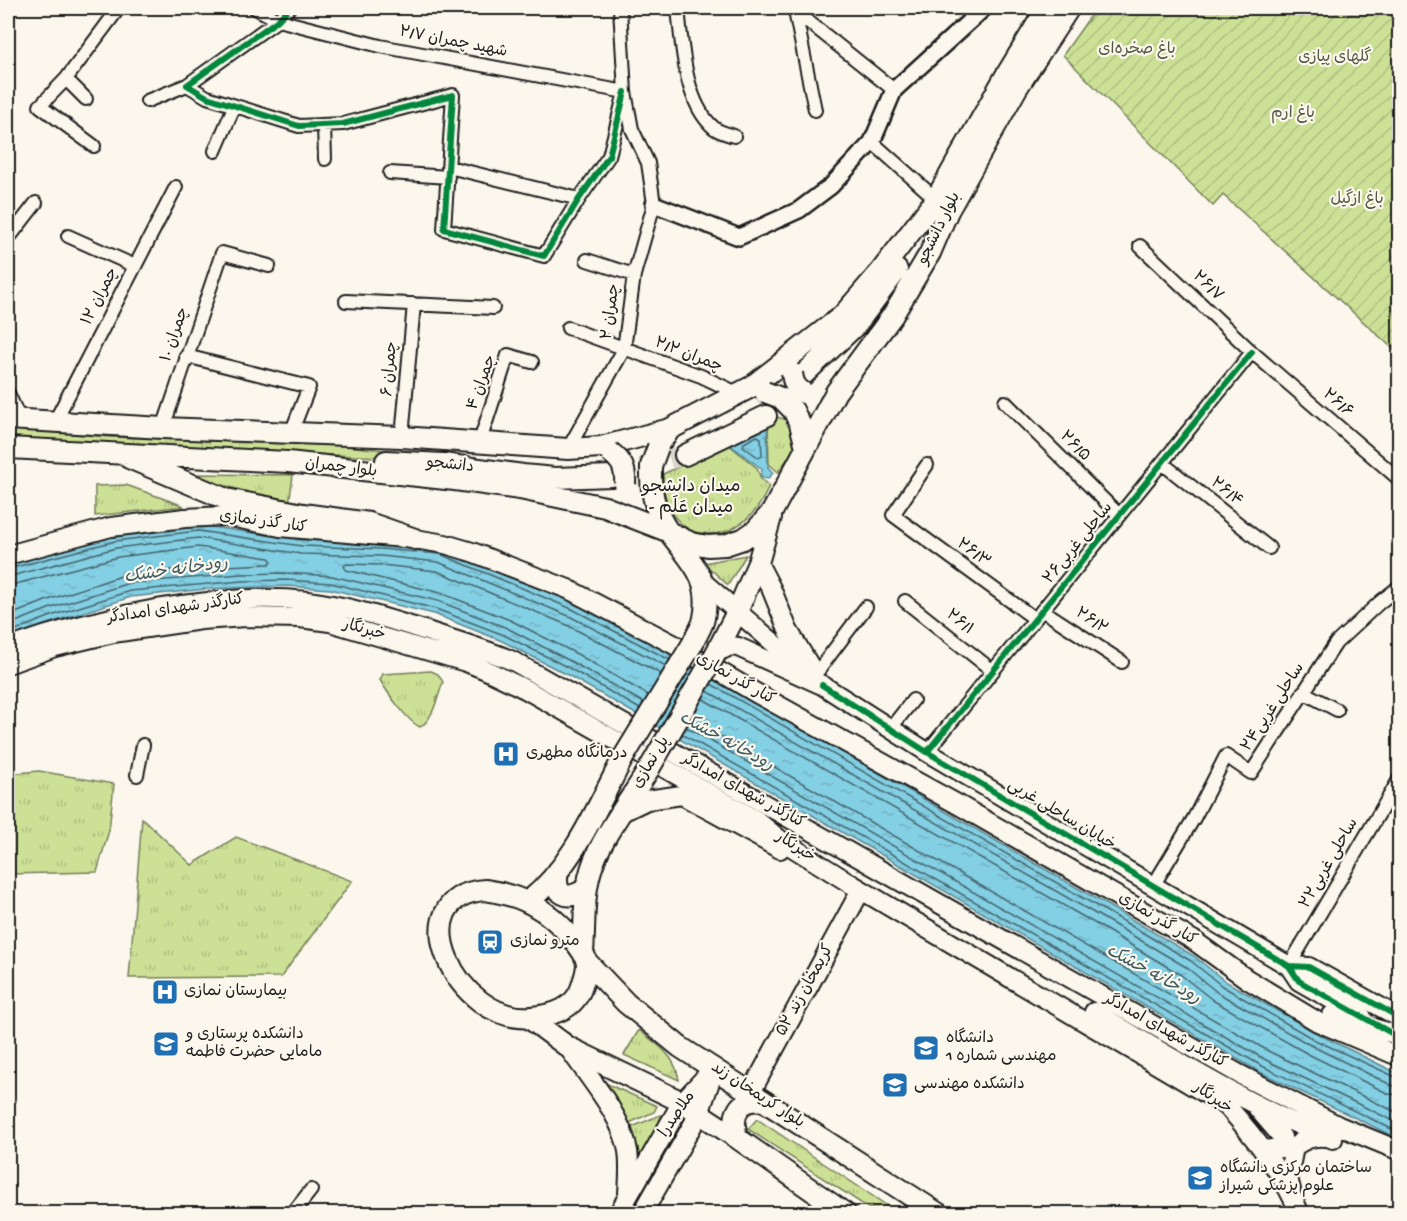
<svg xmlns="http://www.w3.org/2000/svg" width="1407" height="1221" font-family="'Gochi Hand','Playpen Sans Arabic',sans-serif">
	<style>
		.grass { fill: url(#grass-tufts); stroke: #747e59; stroke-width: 1.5 }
		.garden { fill: url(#garden-furrows); stroke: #747e59; stroke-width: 1.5 }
		.water { fill: url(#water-ripples); stroke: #5a8793; stroke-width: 1.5 }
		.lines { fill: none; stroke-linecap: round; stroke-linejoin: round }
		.shore { stroke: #45646c; stroke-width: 1.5 }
		.primary-tunnel { stroke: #dad6cd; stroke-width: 20; stroke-dasharray: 20 10; stroke-linecap: butt }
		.minor-casing { stroke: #1c1c1c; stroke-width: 16 }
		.tertiary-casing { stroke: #1c1c1c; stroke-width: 20 }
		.secondary-casing { stroke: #1c1c1c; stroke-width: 22 }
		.primary-casing { stroke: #1c1c1c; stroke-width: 24 }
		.minor { stroke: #fbf7ec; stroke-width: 12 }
		.tertiary { stroke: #fbf7ec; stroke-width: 15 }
		.secondary { stroke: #fbf7ec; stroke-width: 18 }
		.primary { stroke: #fbf7ec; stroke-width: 20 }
		.primary-bridge-casing { stroke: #1c1c1c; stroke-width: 24; stroke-linecap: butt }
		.primary-bridge { stroke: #fbf7ec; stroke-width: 20 }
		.cycleway-casing { stroke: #fbf7ec; stroke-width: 10 }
		.cycleway { stroke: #00873e; stroke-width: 6 }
		.labels { text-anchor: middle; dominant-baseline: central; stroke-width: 4.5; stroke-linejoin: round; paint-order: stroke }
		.street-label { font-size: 16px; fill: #1c1c1c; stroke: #fbf7ec }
		.park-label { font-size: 16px; fill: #515741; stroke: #fbf7ec }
		.poi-label { font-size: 16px; fill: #1c1c1c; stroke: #fbf7ec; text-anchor: start }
		.neighbourhood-label { font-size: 18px; fill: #1c1c1c; stroke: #fbf7ec }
		.water-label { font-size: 18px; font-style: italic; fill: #405b62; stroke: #fbf7ec }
	</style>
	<defs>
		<pattern id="grass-tufts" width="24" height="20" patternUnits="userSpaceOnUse" patternTransform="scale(1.5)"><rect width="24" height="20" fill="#cde196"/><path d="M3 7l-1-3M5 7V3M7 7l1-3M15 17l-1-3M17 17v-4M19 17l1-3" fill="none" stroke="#afc081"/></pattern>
		<pattern id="garden-furrows" width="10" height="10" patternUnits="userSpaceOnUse" patternTransform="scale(1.5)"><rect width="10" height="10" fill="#cde196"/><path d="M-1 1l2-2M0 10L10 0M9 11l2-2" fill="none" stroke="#afc081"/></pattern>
		<pattern id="water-ripples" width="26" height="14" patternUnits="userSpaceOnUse" patternTransform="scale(1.5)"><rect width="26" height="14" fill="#83cfe3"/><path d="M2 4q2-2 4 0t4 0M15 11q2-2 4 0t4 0" fill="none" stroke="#71b1c2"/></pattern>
	</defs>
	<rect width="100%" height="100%" fill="#fbf7ec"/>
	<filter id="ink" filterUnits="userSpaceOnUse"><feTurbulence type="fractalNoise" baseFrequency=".0167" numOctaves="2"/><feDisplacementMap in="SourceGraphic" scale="12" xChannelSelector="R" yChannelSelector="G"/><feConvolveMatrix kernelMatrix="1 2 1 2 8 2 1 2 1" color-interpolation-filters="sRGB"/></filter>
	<g filter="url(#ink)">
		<path class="grass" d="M777,417L791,421C800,447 793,451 778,472L769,464L768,422Z
			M8,429L110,437L337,445L429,455L430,459L135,447L17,439L8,438Z
			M728,444L757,468L761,479L769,486C744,552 662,552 663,474Z
			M185,474L293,475L289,504Z
			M126,485L184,506L95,516V486Z
			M746,555L728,585L704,563Z
			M431,671L438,674L443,682C438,695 433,720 420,727C408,722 387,692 380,680L383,674Z
			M39,771L114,784L109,830L97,872L8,874V774Z
			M142,818L192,865L236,837L352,881L281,977L129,978Z
			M639,1030C658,1046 675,1054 679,1080L624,1055Z
			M605,1083L657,1106L654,1112L627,1124L603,1086Z
			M660,1115L663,1116L637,1165L630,1128Z
			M757,1119L898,1213H876L748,1129Z"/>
		<path class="garden" d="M1096,8H1399V354L1223,195L1213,206L1063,55Z"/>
		<path class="water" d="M767,423L768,467L773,473L768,479L763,478L761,475L762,469L729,444Z
			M198,525L302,540L382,543L442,549L575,603L659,646L1107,905L1194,956L1225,981L1318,1034L1399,1074V1139L1260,1072L566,674L502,641L434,614L330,589L286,586L206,589L131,597L56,621L8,640V564L33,555L114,535Z"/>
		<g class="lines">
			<path class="shore" d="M757,436L761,438L762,456L759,458L743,446L744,443Z
				M8,569L115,541L198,531L302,546L381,549L440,554L572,609L670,660
				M8,577L116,548L198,538L301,554L381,556L438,562L569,616L666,666
				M8,586L118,557L198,547L269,558L272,561L269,564L204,567L127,574L48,600L8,616
				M8,625L51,608L129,583L241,574L286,573L332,576L438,601L507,628L572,662L644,703
				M8,633L54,615L130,591L242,581L286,580L331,583L436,609L504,635L569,668L640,709
				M711,684L1104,910L1191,961L1222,986L1315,1040L1400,1079
				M707,691L1101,917L1186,967L1218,993L1312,1046L1391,1085L1400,1086
				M648,695L577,654L510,620L441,593L346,570L344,566L347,564L381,565L437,571L565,624L661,674
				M703,699L1096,924L1181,975L1214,1001L1308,1054L1389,1094L1400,1095
				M691,719L1270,1052L1400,1114
				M686,727L1266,1060L1400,1124
				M682,734L1262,1066L1400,1133"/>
			<path class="primary-tunnel" d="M760,406L802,376
				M612,476L685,455"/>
			<defs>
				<path id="minor" d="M255,8L278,20L380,46L625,92
					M289,8L278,20L187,85L207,97L299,126L343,124L453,95L444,229L544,256L579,199L609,156L625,92
					M678,8C682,44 684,101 713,127C718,132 728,134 734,136
					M795,11L894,90
					M795,11L815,110
					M66,79L86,99
					M147,101L187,85
					M324,125L325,159
					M872,142L936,199
					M94,146L40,106L66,79L119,8
					M215,151L234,107
					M449,167L579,199
					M390,173L448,177
					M68,236L135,266
					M8,239L36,203
					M1140,246L1252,352L1400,480
					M587,260L634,275
					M346,301L493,308
					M568,328L701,376L739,394
					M186,356L309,387L291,433
					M8,393L20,420
					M1005,402L1119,515
					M54,423L176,187
					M163,428L222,253L269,266
					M402,437L414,304
					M479,444L508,355L532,362
					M568,449L624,349L634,275L654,204L648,163L632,129L625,92L620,8
					M1162,463L1269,548
					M927,465L893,515L1035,619
					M905,601L993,671
					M1042,610L1122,662
					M815,675L866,607
					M1303,692L1337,710
					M890,729L913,700
					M927,752L1252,352
					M137,775L143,745
					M1153,886L1194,818L1226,756L1251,773L1336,643L1379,603L1400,586
					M1289,966L1400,778
					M292,1214L311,1190"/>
				<path id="tertiary" d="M654,204L739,237L799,210L831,186L872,142L894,90L984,8"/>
				<path id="secondary" d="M8,555L111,527L185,518L225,516L280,527L415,539L445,544L472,552L568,589L673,644L756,693L957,804L1193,940L1247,979L1318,1022L1400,1057
					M758,563L771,588L788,630L811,668
					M703,582L805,670
					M8,648C94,617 216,591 308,601C348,606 388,619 427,631C456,641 485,649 513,661L1239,1074L1339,1126L1400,1151
					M716,653L730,646L738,647L822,685L927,752L1289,966L1309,967L1400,1018
					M8,664L55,647L113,633L201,620L246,617L300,618L330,622L466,662L486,670L525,689L756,820L779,839L853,885L1227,1106C1256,1139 1283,1173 1300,1214
					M622,812L647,800L682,795L780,849
					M1289,966L1299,981L1362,1017
					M1094,1012C1171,1057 1249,1107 1333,1139
					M1332,1015L1342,1020L1391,1033
					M568,1047C588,1077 622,1115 628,1151C630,1165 629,1179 628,1193
					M751,1092L861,890
					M1258,1109L1282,1137L1281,1148L1264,1150
					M1291,1190L1288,1178L1294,1147C1303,1140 1312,1136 1324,1137
					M618,1214L682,1102L714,1068
					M642,1214L699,1114L713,1073"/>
				<path id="primary" d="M802,376L856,325L897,270
					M793,410L800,424L806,447
					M8,419L163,428L402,437L568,449L601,447L670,429
					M663,439L670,429L751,387L842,316L881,271L936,199L1005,77L1047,8
					M8,448L288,462L455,480L520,489L605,507L667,531L691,543L708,546L725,545L743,539L756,530L772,512L836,392L893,315L930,253L948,211L1017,88L1069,8
					M685,455L766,416
					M129,458L226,499L303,514L369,523L415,539
					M386,461L443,464L523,475L555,478L612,476
					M651,476C651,495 657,516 669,532C690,561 712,577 704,618C703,626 696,635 693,643
					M716,653L737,612L758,563L771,517
					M558,871C553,896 568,902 587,888
					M485,890C521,895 548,909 571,937C577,944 586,954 587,964C587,972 584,979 582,986C575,1009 554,1015 532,1017C456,1025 398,896 485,890Z
					M529,901C573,866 597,807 623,758
					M583,953C585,926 583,896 591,870C601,837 631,799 649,769
					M587,962L626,1003L680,1047L939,1214
					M529,1018L568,1047L682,1102L737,1138L846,1214
					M737,1138C731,1114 738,1098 764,1101"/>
			</defs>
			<use href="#minor" class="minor-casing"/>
			<use href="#tertiary" class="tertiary-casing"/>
			<use href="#secondary" class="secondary-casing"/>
			<use href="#primary" class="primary-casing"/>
			<use href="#minor" class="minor"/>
			<use href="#tertiary" class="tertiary"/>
			<use href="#secondary" class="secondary"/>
			<use href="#primary" class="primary"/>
			<defs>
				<path id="primary-bridge" d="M792,373C793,383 796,388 804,393
					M765,392L781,398L793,410
					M610,452C622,461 626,469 625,484
					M651,476V466L658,447
					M623,758L693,643
					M649,769L716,653"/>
			</defs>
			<use href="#primary-bridge" class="primary-bridge-casing"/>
			<use href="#primary-bridge" class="primary-bridge"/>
			<defs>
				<path id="cycleway" d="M289,8L278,20L187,85L207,97L299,126L343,124L453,95L444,229L544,256L579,199L609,156L625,92
					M822,685L927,752L1289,966L1309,967L1400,1018
					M927,752L1252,352
					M1289,966L1299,981L1400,1038"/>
			</defs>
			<use href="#cycleway" class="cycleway-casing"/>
			<use href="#cycleway" class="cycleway"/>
		</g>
	</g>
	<defs>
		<symbol id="hospital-square" viewBox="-11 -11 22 22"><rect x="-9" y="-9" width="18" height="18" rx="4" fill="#1f6fb2" stroke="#fbf7ec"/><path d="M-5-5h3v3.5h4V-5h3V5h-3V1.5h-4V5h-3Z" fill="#fff"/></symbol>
		<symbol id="station-square" viewBox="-11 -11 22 22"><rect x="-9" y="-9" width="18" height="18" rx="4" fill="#1f6fb2" stroke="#fbf7ec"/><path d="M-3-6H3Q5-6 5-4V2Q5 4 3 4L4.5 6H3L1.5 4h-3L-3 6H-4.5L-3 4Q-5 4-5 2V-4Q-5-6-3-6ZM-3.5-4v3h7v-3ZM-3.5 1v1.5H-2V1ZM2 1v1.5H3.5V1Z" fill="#fff"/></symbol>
		<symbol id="university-square" viewBox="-11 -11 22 22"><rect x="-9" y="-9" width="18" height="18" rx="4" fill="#1f6fb2" stroke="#fbf7ec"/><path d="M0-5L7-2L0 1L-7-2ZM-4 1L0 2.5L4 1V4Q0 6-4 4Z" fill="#fff"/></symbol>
	</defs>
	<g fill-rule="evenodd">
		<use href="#hospital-square" x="491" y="739" width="30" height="30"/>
		<use href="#station-square" x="475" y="927" width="30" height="30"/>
		<use href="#hospital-square" x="150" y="977" width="30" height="30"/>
		<use href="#university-square" x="151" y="1029" width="30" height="30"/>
		<use href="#university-square" x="911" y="1033" width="30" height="30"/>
		<use href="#university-square" x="880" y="1070" width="30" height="30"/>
		<use href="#university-square" x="1185" y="1163" width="30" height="30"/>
	</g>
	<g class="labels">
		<g class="street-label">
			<text transform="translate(453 43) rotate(11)">۲/۷ شهید چمران</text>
			<text transform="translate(940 229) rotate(-64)">بلوار دانشجو</text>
			<text transform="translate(1207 287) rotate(44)">۲۶/۷</text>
			<text transform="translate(101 297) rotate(-63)">۱۲ چمران</text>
			<text transform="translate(612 312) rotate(-82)">۲ چمران</text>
			<text transform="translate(176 335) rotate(-71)">۱۰ چمران</text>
			<text transform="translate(688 356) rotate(21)">۲/۲ چمران</text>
			<text transform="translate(391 369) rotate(-85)">۶ چمران</text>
			<text transform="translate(483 383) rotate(-70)">۴ چمران</text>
			<text transform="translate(1337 404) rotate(41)">۲۶/۶</text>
			<text transform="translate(1074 447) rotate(45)">۲۶/۵</text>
			<text transform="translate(450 466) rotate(6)">دانشجو</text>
			<text transform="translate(341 469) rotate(7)">بلوار چمران</text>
			<text transform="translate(1226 493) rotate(39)">۲۶/۴</text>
			<text transform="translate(263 523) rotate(8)">کنار گذر نمازی</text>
			<text transform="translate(1079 544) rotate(-51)">ساحلی غربی۲۶</text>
			<text transform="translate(973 554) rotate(36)">۲۶/۳</text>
			<text transform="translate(176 610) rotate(-8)">کنارگذر شهدای امدادگر</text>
			<text transform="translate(1091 622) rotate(33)">۲۶/۲</text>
			<text transform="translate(959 623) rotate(39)">۲۶/۱</text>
			<text transform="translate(364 631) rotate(16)">خبرنگار</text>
			<text transform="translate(735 680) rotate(30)">کنار گذر نمازی</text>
			<text transform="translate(1274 708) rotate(-57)">ساحلی غربی۲۴</text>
			<text transform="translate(652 763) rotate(-59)">پل نمازی</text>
			<text transform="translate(743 792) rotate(29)">کنارگذر شهدای امدادگر</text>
			<text transform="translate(1061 816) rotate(31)">خیابان ساحلی غربی</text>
			<text transform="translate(795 848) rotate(33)">خبرنگار</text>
			<text transform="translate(1330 864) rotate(-60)">ساحلی غربی۲۲</text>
			<text transform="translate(1157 920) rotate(31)">کنار گذر نمازی</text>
			<text transform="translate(806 991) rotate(-61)">کریمخان زند ۵۲</text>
			<text transform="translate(1165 1032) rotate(29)">کنارگذر شهدای امدادگر</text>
			<text transform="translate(757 1096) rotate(33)">بلوار کریمخان زند</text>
			<text transform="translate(1212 1099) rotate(35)">خبرنگار</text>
			<text transform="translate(678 1115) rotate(-56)">ملاصدرا</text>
		</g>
		<g class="park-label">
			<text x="1137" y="50">باغ صخره‌ای</text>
			<text x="1335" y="58">گلهای پیازی</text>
			<text x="1293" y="114">باغ ارم</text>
			<text x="1357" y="200">باغ ازگیل</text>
		</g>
		<g class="poi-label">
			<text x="526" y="754">درمانگاه مطهری</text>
			<text x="510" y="942">مترو نمازی</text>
			<text x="184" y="992">بیمارستان نمازی</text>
			<text x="186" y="1035">دانشکده پرستاری و<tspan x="186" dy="18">مامایی حضرت فاطمه</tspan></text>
			<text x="946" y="1039">دانشگاه<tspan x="946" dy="18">مهندسی شماره 1</tspan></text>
			<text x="914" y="1085">دانشکده مهندسی</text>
			<text x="1220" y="1169">ساختمان مرکزی دانشگاه<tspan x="1220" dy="18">علوم پزشکی شیراز</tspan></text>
		</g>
		<g class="neighbourhood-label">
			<text x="691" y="487">میدان دانشجو<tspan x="691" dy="21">- میدان عَلَم</tspan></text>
		</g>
		<g class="water-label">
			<text transform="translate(176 571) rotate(-8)">رودخانه خشک</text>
			<text transform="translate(726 742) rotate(29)">رودخانه خشک</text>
			<text transform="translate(1153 975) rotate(29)">رودخانه خشک</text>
		</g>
	</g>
	<rect width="1407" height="1221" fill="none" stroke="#fbf7ec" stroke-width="30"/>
	<rect x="15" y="15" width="1377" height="1191" fill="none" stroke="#1c1c1c" stroke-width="2" filter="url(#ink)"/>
</svg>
